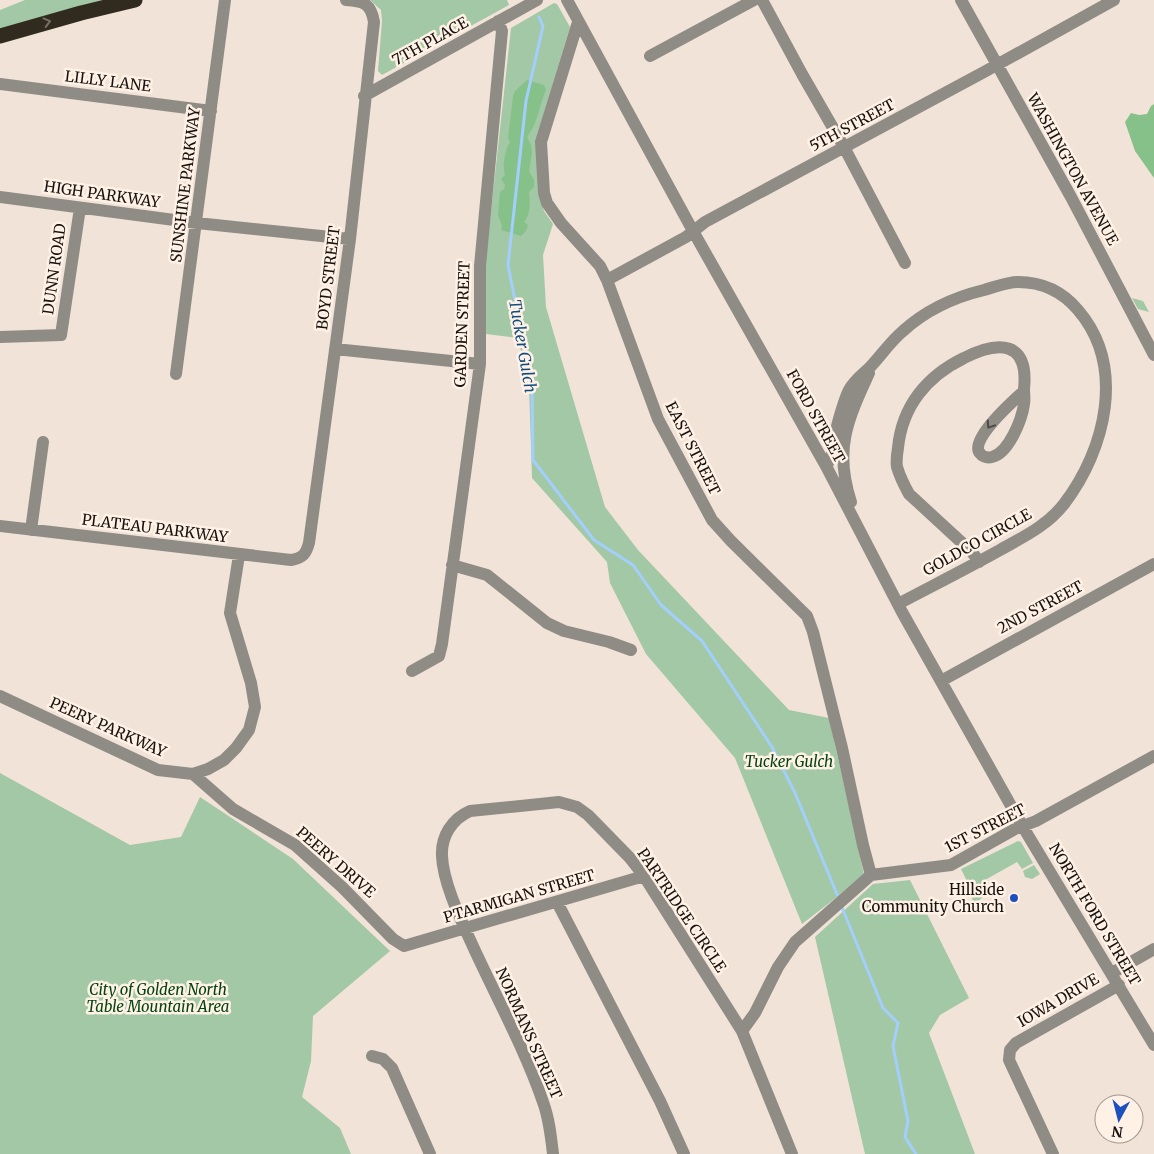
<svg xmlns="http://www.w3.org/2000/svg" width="1154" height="1154" font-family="Merriweather,serif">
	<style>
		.green { fill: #a3c8a5 }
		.forest { fill: #86c18a }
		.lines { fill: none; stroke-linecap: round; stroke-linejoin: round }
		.stream { stroke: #a2cffd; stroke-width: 3 }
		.minor { stroke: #8f8c86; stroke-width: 12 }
		.highway { stroke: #312b1f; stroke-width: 15 }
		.oneway { stroke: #797064 }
		.oneway2 { stroke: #4d4944 }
		.poi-dot { fill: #1b50bd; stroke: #fff1e5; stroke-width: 2 }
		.labels { text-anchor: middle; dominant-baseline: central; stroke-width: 5; stroke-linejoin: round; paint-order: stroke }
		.street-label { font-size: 15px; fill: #17120e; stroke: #fff1e5 }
		.park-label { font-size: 15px; font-style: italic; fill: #00440f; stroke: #fff1e5 }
		.poi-label { font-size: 15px; fill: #17120e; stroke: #fff1e5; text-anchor: end }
		.water-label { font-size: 16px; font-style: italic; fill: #0f4d80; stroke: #fff1e5 }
	</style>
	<rect width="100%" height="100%" fill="#f1e3d8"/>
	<path class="green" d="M25,0H125L0,32V10Z
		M370,0H507L509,5L382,75L378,71L382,21L381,10Z
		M554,3L557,4L570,27L537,136L540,198L544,211L553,224L543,255L546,307L605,507L638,550L789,710L829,718L864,874L833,900L802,924L735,758L646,654L610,583L607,562L532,478L529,386L518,338L486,334L485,266L511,28Z
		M1132,298L1143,301L1149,312L1138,309Z
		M0,773L130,845L181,837L200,797L293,859L390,951L313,1016L311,1061L302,1097L340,1128L351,1154H0Z
		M1018,841L1021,842L1033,863L1022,869L1017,862L985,880L988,886L984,896L977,902L973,901L967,881L961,869Z
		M1034,865L1040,874L1032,879L1025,877L1023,871Z
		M910,880L969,998L940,1015L929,1033L975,1154H865L815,937L873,884Z"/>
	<path class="forest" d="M527,80L544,85L546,90C539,106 538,123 527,137L531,145L532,153L529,171L534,180V187L529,192C530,202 531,214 524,222L528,225L526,231L521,236L501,230L502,226L498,215L500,192L504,189L505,185L501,179L505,175C502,166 505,150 510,142L508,138L513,96L515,91Z
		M1154,104V178L1135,151L1125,122L1131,113L1139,115L1147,114L1151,106Z"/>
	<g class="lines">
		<path class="stream" d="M539,17L543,26L526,101L508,265L532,386L533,460L594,540L633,565L661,605L702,641L772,747L795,793L839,899
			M841,905L883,1008L898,1023L893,1046L908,1121L905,1137L916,1154"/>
		<path class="minor" d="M567,0L693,231L826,466L902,612L1023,827L1154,1045
			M762,0L802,74L844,147L905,263
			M961,0L1071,197L1154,355
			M578,22L541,142L544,193L547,203L561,223L600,266L607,280L658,419L712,520L731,541L807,616L813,632L842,748L863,845L871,875
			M650,56L754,0
			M0,84L211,111
			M364,96L537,0
			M0,197L197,223L350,239
			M607,280L686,237L705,222L984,72L1114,0
			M0,337L61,335L80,208
			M335,349L480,364
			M176,374L225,0
			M826,466C835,454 835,441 837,426C840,415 844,400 849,390C855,379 865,373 872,365C883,353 891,341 903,331C926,310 955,297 984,290C995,287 1007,282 1018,282C1042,282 1062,291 1078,310C1126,366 1106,449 1064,504C1047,526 1023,537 1000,550C966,569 932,586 898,604
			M851,502C834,450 847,421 869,373
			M0,526L291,560C303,558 306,554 309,543L350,239L374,22C371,3 363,1 346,0
			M31,530L43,442
			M979,562L972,552L909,494C904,485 900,477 897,467C896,461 897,454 898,448C902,406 927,376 964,358C999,340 1029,341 1024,389C1024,394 1025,399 1024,404C1022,419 1009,453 992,457C988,458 982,457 979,452C971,438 1014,400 1024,391
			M452,565L487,575L547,623L564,631L609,642L631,650
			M412,671L439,656L442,644L480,364V266L502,31L498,21
			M941,681L1154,564
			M0,696L158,770L193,774L208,769L224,760L236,748L249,730L255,707L251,683L230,613L239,555
			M193,774L233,809L295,845L342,887L393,939L404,946L644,876
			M557,902L660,1101L684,1154
			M1112,973L1154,949
			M742,1031L755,1013L778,967L795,942L871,875L951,865L1015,829L1036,821L1154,756
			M372,1056L383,1059L392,1068L430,1154
			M553,1154C551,1136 549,1118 543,1102C524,1047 495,995 471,942C460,918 443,882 442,856C441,836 452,819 470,811L559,802L577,807L588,815L630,858L644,876L742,1031L792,1154
			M1053,1154L1009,1060L1010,1050L1016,1043L1119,985"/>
		<path class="highway" d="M0,36L81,13L135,0"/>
	</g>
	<defs><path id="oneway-chevron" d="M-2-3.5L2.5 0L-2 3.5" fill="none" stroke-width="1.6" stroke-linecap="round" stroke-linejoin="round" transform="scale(1.25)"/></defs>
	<use class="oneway" href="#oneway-chevron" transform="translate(47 22) rotate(-15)"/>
	<use class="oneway2" href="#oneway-chevron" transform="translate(990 425) rotate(124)"/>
	<circle class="poi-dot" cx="1014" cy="898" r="5"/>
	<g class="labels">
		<g class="street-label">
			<text transform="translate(430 41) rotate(-29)">7TH PLACE</text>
			<text transform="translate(108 81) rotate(7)">LILLY LANE</text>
			<text transform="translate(852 125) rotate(-28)">5TH STREET</text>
			<text transform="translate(1073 169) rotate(61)">WASHINGTON AVENUE</text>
			<text transform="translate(185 185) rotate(-83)">SUNSHINE PARKWAY</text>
			<text transform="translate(102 194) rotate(8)">HIGH PARKWAY</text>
			<text transform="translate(54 269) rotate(-82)">DUNN ROAD</text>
			<text transform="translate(328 278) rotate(-83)">BOYD STREET</text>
			<text transform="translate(462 324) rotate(-88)">GARDEN STREET</text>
			<text transform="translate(816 416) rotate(61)">FORD STREET</text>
			<text transform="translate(693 448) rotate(63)">EAST STREET</text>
			<text transform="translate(155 528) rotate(7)">PLATEAU PARKWAY</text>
			<text transform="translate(977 542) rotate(-29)">GOLDCO CIRCLE</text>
			<text transform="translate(1040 607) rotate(-28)">2ND STREET</text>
			<text transform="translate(108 727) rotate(24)">PEERY PARKWAY</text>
			<text transform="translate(985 828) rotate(-27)">1ST STREET</text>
			<text transform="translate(336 862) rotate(41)">PEERY DRIVE</text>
			<text transform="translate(519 896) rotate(-16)">PTARMIGAN STREET</text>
			<text transform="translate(682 910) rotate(56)">PARTRIDGE CIRCLE</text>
			<text transform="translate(1095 914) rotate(59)">NORTH FORD STREET</text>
			<text transform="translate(1058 1000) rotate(-30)">IOWA DRIVE</text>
			<text transform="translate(529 1033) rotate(66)">NORMANS STREET</text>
		</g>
		<g class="park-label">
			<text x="789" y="761">Tucker Gulch</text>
			<text x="158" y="989">City of Golden North<tspan x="158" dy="17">Table Mountain Area</tspan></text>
		</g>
		<g class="poi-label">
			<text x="1004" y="889">Hillside<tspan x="1004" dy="17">Community Church</tspan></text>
		</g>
		<g class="water-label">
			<text transform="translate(523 346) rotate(80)">Tucker Gulch</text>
		</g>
	</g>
	<g transform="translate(1119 1119) rotate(187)"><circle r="24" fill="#fff1e5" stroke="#a2988f"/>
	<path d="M0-4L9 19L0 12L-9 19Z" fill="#1b50bd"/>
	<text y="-8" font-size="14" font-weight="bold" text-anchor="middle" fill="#17120e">N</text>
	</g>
</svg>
